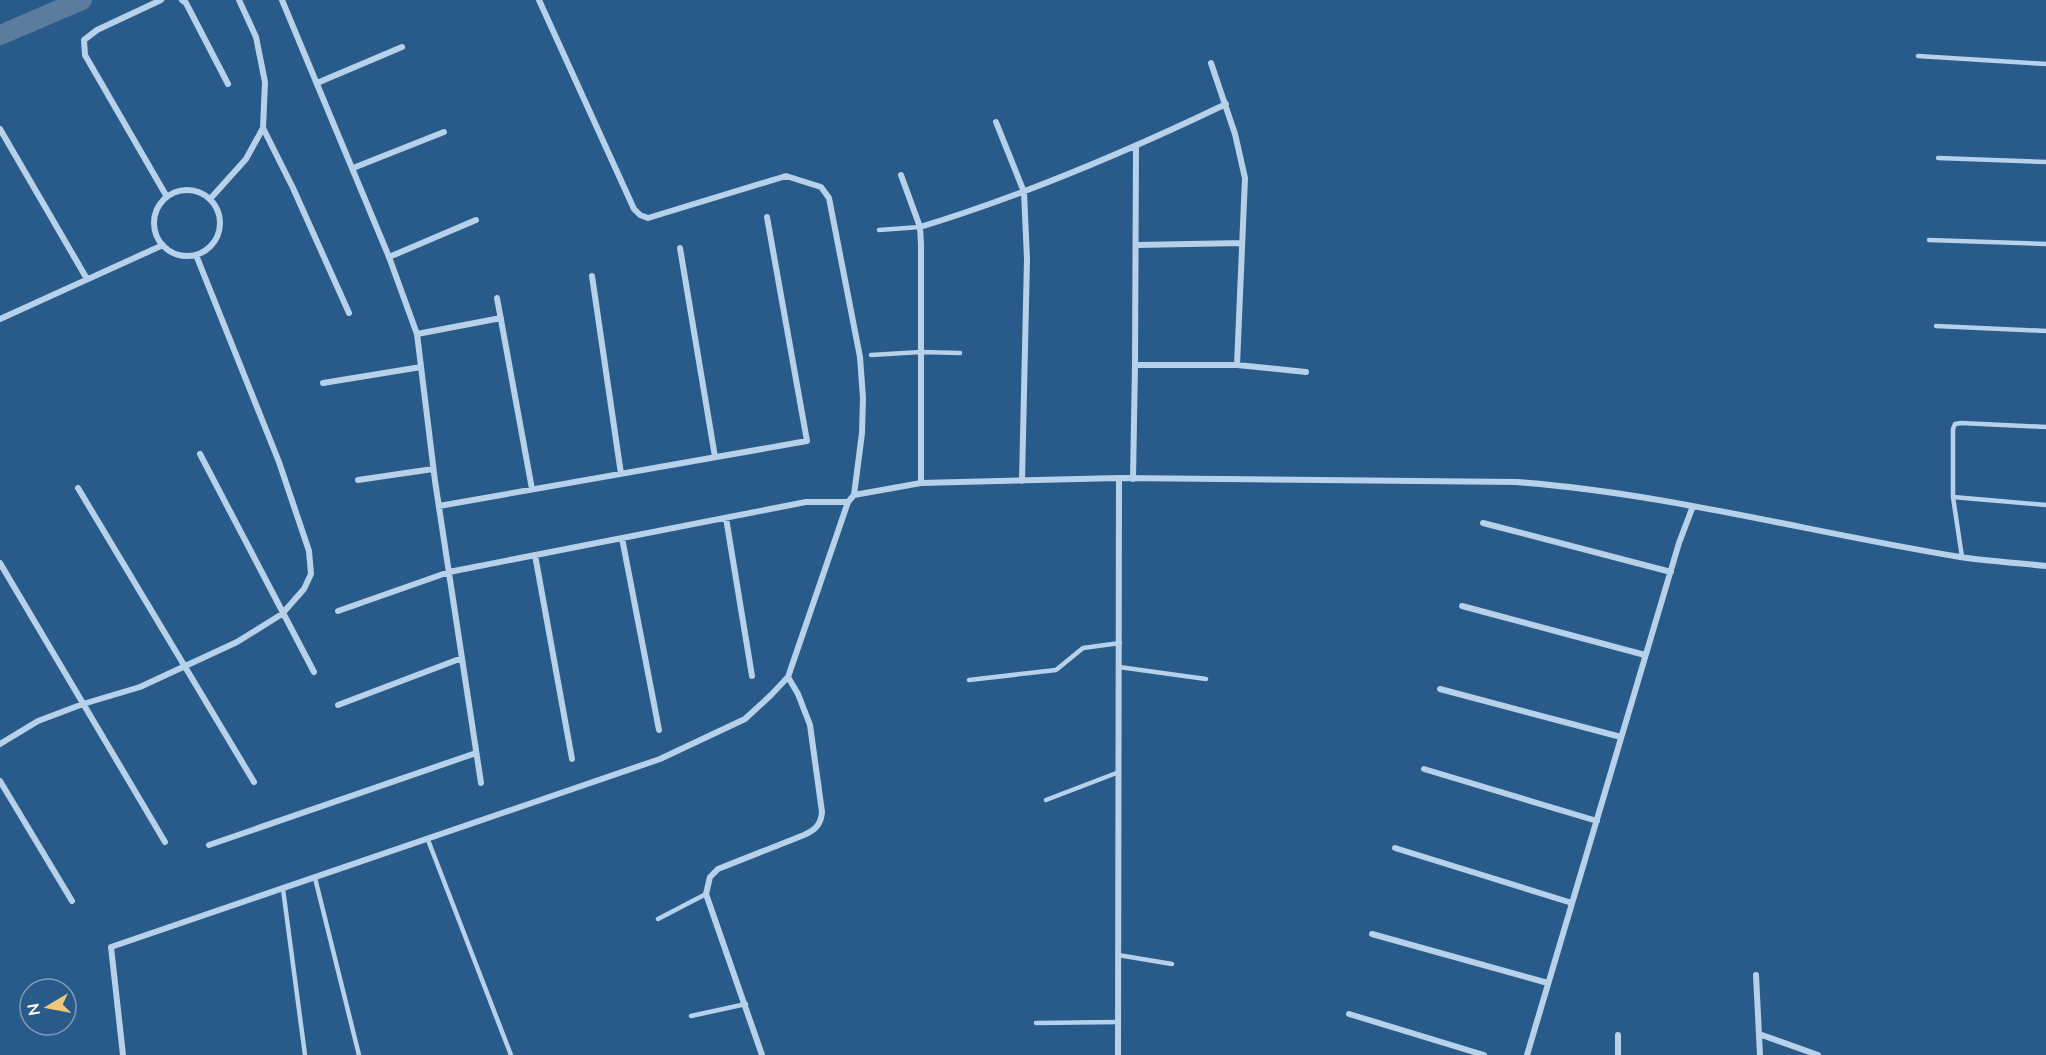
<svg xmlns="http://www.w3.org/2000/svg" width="2046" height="1055" font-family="Mulish,sans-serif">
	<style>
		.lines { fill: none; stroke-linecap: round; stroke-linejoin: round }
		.canal { stroke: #5b7c9d; stroke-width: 20 }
		.lane { stroke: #b6d1e9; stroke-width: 4.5 }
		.street { stroke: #b6d1e9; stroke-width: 6 }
	</style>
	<rect width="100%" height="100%" fill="#285a8a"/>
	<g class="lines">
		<path class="canal" d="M0,35L82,0"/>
		<path class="lane" d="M1918,56L2046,64
			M1938,158L2046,162
			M879,230L920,227
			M1929,240L2046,244
			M1936,326L2046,331
			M871,355L921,352L960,353
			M2046,427L1961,423L1955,424L1953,429V497L2046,505
			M1953,497L1962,557
			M1119,667L1206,679
			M969,680L1056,670L1083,648L1120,643
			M1046,800L1119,772
			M428,840L511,1055
			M315,878L359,1055
			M283,889L305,1055
			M658,919L706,894
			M1118,955L1172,964
			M691,1016L746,1004
			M1036,1023L1118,1022"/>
		<path class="street" d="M161,0L97,30L84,40L85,55L167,197
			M182,0L186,3L228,84
			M282,0L389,257L417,334L435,481L481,783
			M1211,63L1235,134L1245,178L1237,365
			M317,83L402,47
			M996,122L1024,192L1027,259L1022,481
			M263,128L293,188L349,313
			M0,129L87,279
			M353,168L444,132
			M901,175L920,227L921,245V483
			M154 223a33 33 0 1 1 66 0a33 33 0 1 1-66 0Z
			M210,199L246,159L263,128L265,82L256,37L239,0
			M920,227C1025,195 1126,152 1226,104
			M1136,245L1242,243
			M680,248L715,457
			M389,257L476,220
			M592,276L621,474
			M497,298L532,489
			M0,319L163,245
			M417,334L501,318
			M1135,365H1237L1306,372
			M323,383L421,367
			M200,454L314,672
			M1133,479L1135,365L1136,147
			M358,480L433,469
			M78,488L254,782
			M854,495L921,483L1119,478L1516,482C1666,493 1812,533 1960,557C1988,561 2017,563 2046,566
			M439,506L807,441L767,217
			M726,518L752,676
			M1483,523L1671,572
			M622,538L659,730
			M535,555L572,759
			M0,563L165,842
			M1462,606L1645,655
			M338,611L449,572L806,502H848
			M1440,689L1621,737
			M338,705L462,658
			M0,744L38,721L83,704L140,687L237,642L282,614L304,589L311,574L309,551L279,462L196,255
			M1424,769L1597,821
			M0,781L72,901
			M209,845L476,753
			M1395,848L1572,903
			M1372,934L1548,983
			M1756,975L1760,1055
			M1349,1014L1484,1055
			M1759,1034L1818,1055
			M1618,1035V1055
			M123,1055L111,947L660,759L745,719L771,695L788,677L848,502L854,495L862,433L863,398L860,357L829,198L821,187L786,176L648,218L640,215L634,209L539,0
			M762,1055L706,894L710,877L718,869L804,835C815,830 821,825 822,812L810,725L798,694L788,677
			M1118,1055L1119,478
			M1527,1055L1679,543L1693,506"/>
	</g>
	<g transform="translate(48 1007) rotate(260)"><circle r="28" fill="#285a8a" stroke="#7e9cb9" stroke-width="1.5"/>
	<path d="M0-4.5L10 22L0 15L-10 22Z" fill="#f1c77c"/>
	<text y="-9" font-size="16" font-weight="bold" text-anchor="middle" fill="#ffffff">N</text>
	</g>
</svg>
